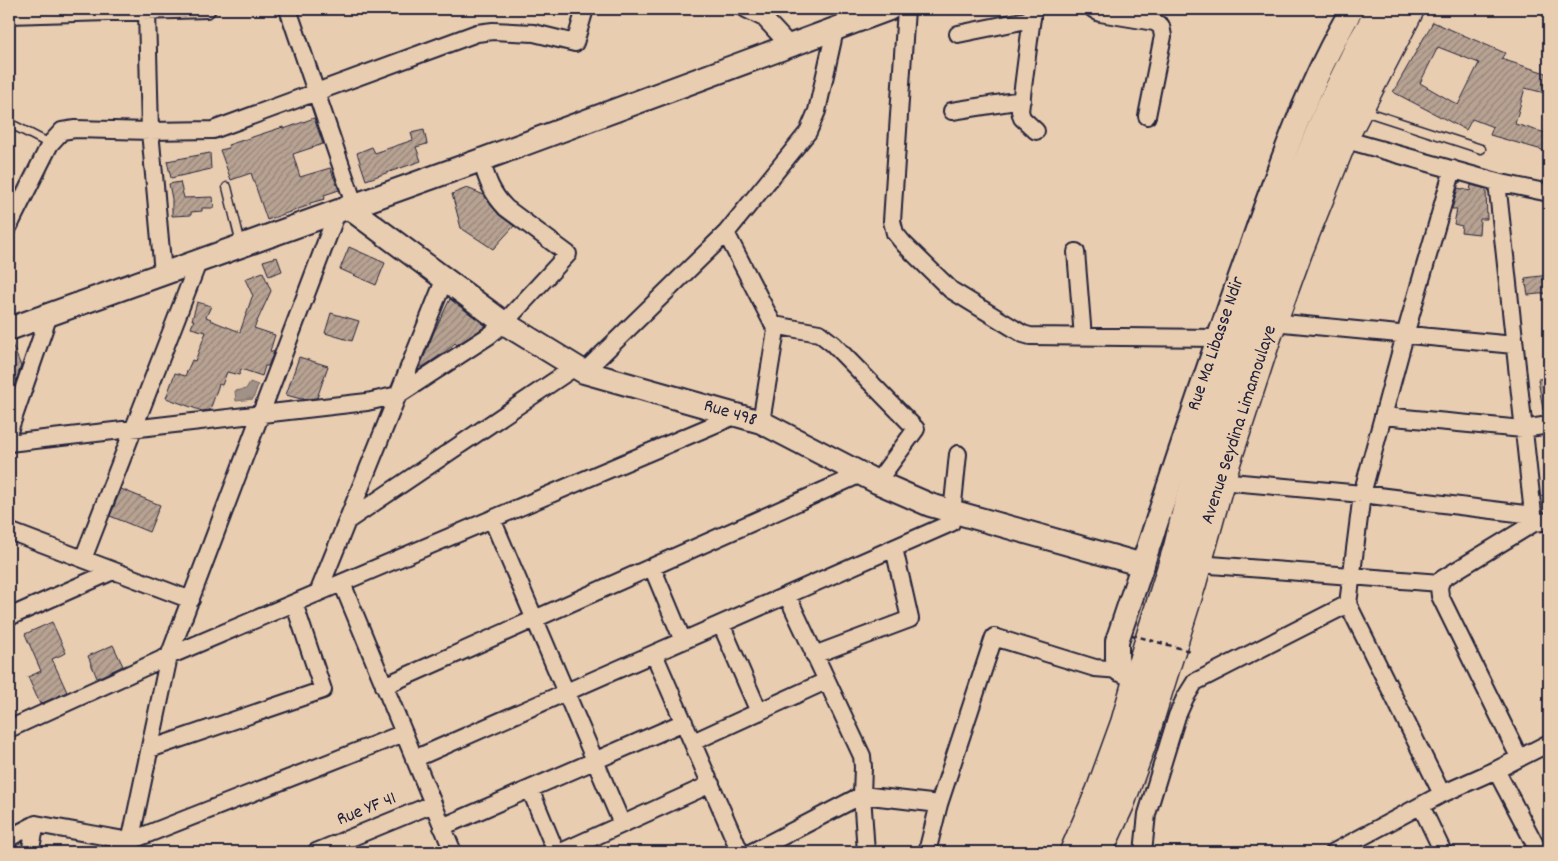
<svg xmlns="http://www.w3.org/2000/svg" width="1558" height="861" font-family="Dekko,sans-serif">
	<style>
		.water { fill: url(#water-ripples); stroke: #6f6568 }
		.building { fill: url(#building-hatch); stroke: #22223b; fill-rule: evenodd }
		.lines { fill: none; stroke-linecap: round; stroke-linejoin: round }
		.lane-casing { stroke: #22223b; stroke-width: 11 }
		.street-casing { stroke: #22223b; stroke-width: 20 }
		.secondary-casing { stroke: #22223b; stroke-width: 26 }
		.highway-casing { stroke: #22223b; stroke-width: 31 }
		.lane { stroke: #e9cdb0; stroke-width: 8 }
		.street { stroke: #e9cdb0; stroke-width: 16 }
		.secondary { stroke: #e9cdb0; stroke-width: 22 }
		.highway { stroke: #e9cdb0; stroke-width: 28 }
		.path-bridge { stroke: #22223b; stroke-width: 2.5; stroke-dasharray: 5 4; stroke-linecap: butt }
		.labels { text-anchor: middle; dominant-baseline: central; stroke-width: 4; stroke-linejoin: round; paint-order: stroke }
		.street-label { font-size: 19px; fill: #22223b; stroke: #e9cdb0 }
	</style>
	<defs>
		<pattern id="water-ripples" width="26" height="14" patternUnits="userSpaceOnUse" patternTransform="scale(1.25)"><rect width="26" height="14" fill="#a29186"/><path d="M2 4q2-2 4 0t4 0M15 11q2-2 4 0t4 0" fill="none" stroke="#84766f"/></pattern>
		<pattern id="building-hatch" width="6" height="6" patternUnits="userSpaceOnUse" patternTransform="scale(1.25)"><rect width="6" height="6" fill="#b8a393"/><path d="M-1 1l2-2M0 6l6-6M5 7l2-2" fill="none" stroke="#958479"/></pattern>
	</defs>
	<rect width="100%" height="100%" fill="#e9cdb0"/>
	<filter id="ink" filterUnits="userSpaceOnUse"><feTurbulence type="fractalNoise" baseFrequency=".02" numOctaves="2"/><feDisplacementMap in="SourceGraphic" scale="10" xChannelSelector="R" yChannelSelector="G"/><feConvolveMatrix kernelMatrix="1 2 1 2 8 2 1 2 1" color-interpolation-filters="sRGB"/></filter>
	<g filter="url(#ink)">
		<path class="water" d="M250,382L258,385L253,399L236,401L235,391L246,389Z"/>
		<path class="building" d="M1433,22L1505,53L1501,59L1549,74V94L1525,88L1515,124L1549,134V152L1490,135L1493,127L1472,119L1466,130L1393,92ZM1438,47L1479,63L1458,105L1420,83Z
			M314,118L323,144L293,154L300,177L330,168L339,190L324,195L325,199L310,203V205L267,220L251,173L231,180L220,150L229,148L228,145L283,127L284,129Z
			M424,130L427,144L416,147L421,161L366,180L357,153L372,147L375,153L413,140L411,133Z
			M210,153L211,169L171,178L167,161Z
			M180,182L184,198L213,197L214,208H202V211L191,212V215L172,216V199L169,184Z
			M1471,185L1486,189L1487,219H1480L1479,234L1461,232L1462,226L1454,224L1457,209H1452L1458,188L1470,191Z
			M467,188L484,195L499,215L514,226L493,249L461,228L452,194Z
			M349,247L385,263L376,285L340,269Z
			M277,257L282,271L269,276L263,261Z
			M263,272L271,291L254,328L275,335L270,351L274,352L268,366H265L262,376L241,369L239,375L227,372L222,385L219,384L210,410L202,411L166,398L175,373L185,376L192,360L195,361L206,332L191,328L194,320H192L197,302L211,306L206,317L211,319L210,320L240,332L252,297L253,296L245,279Z
			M1549,275V293L1528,295L1525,278Z
			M450,299L486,326L457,345L455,343L445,352L421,368V364L434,332Z
			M331,313L359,321L352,341L325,333Z
			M9,342H11L21,366L16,381L9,384Z
			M299,357L328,366L317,398L301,399L286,395Z
			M1549,378V410H1543L1538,379Z
			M121,489L160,505L149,532L110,516Z
			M52,622L66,653L52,659L67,692L40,704L28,677L41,671L25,634Z
			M113,645L123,666L97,678L88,656Z"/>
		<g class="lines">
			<defs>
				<path id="lane" d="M1364,111L1481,149
					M9,123L50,144
					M227,187L241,244"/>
				<path id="street" d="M288,9L354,204
					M746,9L764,18L790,46
					M906,9L892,221L895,233L904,244L951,290L1023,334L1030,336L1217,338
					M1033,9L1020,111L1022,118L1036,131
					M1093,9L1100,13L1154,22L1161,26L1163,36L1147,116
					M147,11L150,131L163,273
					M9,15L207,9
					M958,34L1032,19
					M952,111L1022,100
					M1343,139L1497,182L1549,193
					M1497,182L1534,523
					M9,226L50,144L62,131L75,129L150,131L213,130L477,33L493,31L534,33L575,43L585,9
					M726,233L776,330L761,422
					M1076,252L1083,337
					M1273,322L1514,345
					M774,325L819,333L833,344L916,429L877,482
					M584,372L726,233L808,132L817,111L835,30
					M1383,416L1523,429L1549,425
					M9,431L49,315
					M9,443L367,402L398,395L490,335L504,323L568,254L506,208C491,193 487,179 481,160
					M1220,481L1362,494L1533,515
					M492,519L622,824
					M347,521L575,367
					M9,531L191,600
					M83,559L199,260
					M1198,564L1440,583
					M652,567L683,641
					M342,583L453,852
					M318,593L445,278
					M787,595L862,756L863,767L862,795L866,852
					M9,617L113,571
					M721,624L759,712
					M654,654L740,852
					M814,655L910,619L894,548
					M384,686L861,474
					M9,729L169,656L737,415
					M693,742L826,681
					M150,749L323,690L294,603
					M1519,757L1440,596L1439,587L1442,579L1534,523L1549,521
					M414,759L951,523L958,454
					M1496,770L1539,852
					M530,789L556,852
					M1442,794L1348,604L1362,494L1405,335L1453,169
					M1421,806L1443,852
					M442,827L684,722
					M9,838L36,824L130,841L404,733
					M30,852L36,824
					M128,852L169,656L338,210
					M316,852L433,804
					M561,852L711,784
					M752,852L862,795L939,804L994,637L1095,668L1120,670
					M927,852L939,804
					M1143,852L1147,814L1177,716L1185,698L1195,682L1348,604
					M1334,852L1442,794L1496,770L1549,743"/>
				<path id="secondary" d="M348,207L504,323L584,372L761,422L877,482L930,505L1143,565
					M9,329L481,160L889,9
					M1138,677L1120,670L1117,659V641C1162,508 1204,373 1253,241C1281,162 1309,82 1352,9"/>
				<path id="highway" d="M1074,852L1100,792L1125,723L1138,677L1178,547L1188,506L1234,360L1263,272L1329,110L1360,46L1382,9
					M1098,852L1120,804L1142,743L1192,583L1220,481L1267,337L1299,249L1343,139L1410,9"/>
			</defs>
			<use href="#lane" class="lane-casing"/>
			<use href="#street" class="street-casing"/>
			<use href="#secondary" class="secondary-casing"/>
			<use href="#highway" class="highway-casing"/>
			<use href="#lane" class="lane"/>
			<use href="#street" class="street"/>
			<use href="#secondary" class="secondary"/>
			<use href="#highway" class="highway"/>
			<path class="path-bridge" d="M1132,635L1190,651"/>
		</g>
	</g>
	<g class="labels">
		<g class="street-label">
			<text transform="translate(1217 344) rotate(-71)">Rue Ma Libasse Ndir</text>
			<text transform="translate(730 414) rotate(17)">Rue 498</text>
			<text transform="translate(1240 425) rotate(-72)">Avenue Seydina Limamoulaye</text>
			<text transform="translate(367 810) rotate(-22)">Rue YF 41</text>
		</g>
	</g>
	<rect width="1558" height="861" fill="none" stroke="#e9cdb0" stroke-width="30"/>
	<rect x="15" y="15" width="1528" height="831" fill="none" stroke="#22223b" stroke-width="2" filter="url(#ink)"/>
</svg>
